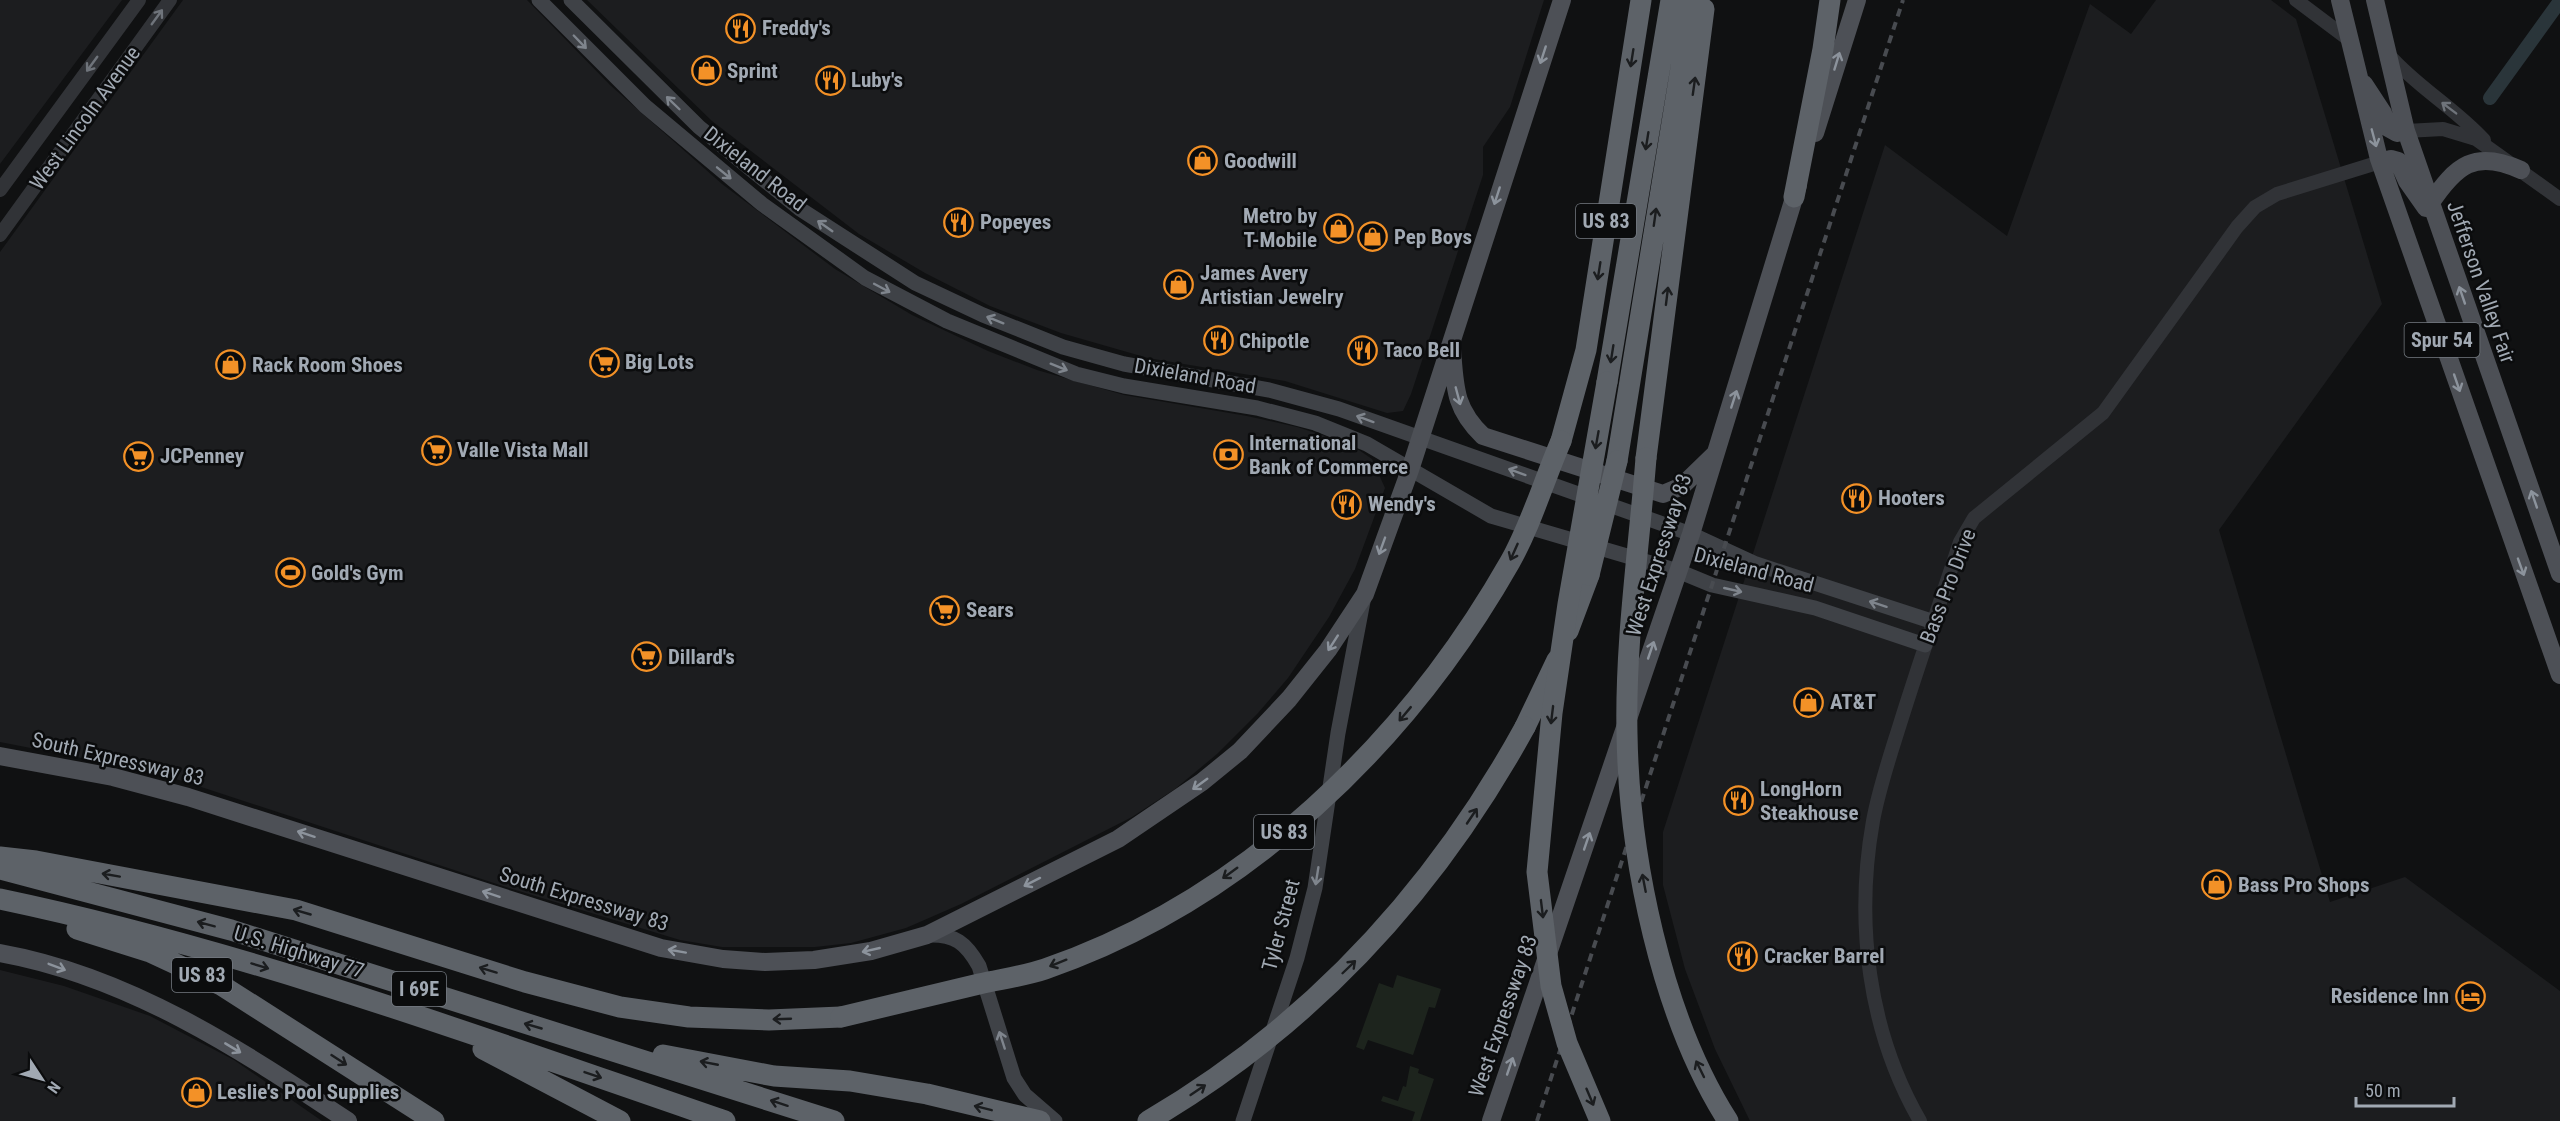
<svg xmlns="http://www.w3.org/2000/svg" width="2560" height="1121" font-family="'Roboto Condensed',sans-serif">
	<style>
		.built { fill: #1c1d1f }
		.green { fill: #1d241d }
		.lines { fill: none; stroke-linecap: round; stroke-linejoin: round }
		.canal { stroke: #2a353a; stroke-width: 14 }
		.tertiary { stroke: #313337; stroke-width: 14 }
		.secondary { stroke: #3f4247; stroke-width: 15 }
		.primary { stroke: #4d5056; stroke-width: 18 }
		.motorway { stroke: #5d6268; stroke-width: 21 }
		.rail { stroke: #484b50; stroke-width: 4; stroke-dasharray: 8 6; stroke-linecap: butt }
		.motorway-bridge { stroke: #5d6268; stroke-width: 21 }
		.oneway { stroke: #6f747b }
		.oneway2 { stroke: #7f858d }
		.oneway3 { stroke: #8c939c }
		.oneway4 { stroke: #1b1d1f }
		.labels { text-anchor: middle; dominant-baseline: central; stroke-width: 5; stroke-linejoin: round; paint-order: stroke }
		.shield { fill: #0b0c0d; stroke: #747a81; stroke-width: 1.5 }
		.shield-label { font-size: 20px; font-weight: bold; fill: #a1a9b3 }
		.poi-label { font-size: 21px; font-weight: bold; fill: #a1a9b3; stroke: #0b0c0d; text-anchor: start }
		.street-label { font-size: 21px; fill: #a1a9b3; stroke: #0b0c0d }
	</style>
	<rect width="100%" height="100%" fill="#101112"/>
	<path class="built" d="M0,0H122L0,164Z
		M183,0H527L610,85L722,184L835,269L912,315L988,351L1037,370L1124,395L1247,416L1297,427L1350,444L1372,459L1385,488L1355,569L1329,617L1288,678L1258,713L1217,754L1175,789L1132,817L961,904L906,928L851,943L815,947H722L680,940L509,888L186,782L143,770L0,742V252Z
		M587,0H1544L1510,107L1483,147V175L1411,394L1403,411L1387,413L1285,381L1148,358L1061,333L990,306L925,273L859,234L712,121Z
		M2156,0H2271L2296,19L2382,304L2219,530L2330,902L2405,877L2560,991V1121H1750L1715,1049L1685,969L1663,885V832L1885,145L2007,236L2090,4L2131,34Z
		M0,970L64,986L150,1016L234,1060L322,1121H0Z"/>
	<path class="green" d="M1397,975L1441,989L1435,1008L1429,1007L1413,1055L1368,1040L1364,1050L1356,1047L1379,983L1393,988Z
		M1410,1066L1419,1069L1418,1073L1434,1079L1420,1121H1412L1415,1112L1381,1101L1383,1096L1398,1101L1403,1086L1406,1087Z"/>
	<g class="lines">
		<path class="canal" d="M2490,98L2560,1"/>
		<path class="tertiary" d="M2296,0L2348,39
			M2389,55C2417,87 2455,108 2484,140
			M2406,131L2443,129L2476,139L2560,199
			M0,190L139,0
			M0,235L170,0
			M1920,1121C1868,1031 1855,922 1873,821C1879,788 1890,756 1900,724C1919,663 1940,603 1960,542L1974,518L2103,413L2237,227L2255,207L2277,194L2380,162"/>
		<path class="secondary" d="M539,0L645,106L762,204L865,278L947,321L1076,374L1124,386L1257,408L1315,423L1367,444L1491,516L1678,571L1712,585L1815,608L1925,645
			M571,0L699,127L800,209L915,283L983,315L1063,347L1124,364L1269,390L1339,409L1691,534L1756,564L1934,622
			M928,935C955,934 966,943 979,966L1014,1078L1025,1095L1055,1121
			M1243,1121L1297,958L1315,888L1338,733L1364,596"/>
		<path class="primary" d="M2340,0L2379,159L2560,675
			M2375,0L2406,131L2560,574
			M2364,84L2383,113L2388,128L2397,133L2406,131
			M1815,133L1857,0
			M2380,162L2391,159L2398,161L2407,181L2426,208
			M2430,204C2456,165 2475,149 2521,170
			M1452,349C1455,387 1454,408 1483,436L1663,494L1682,486L1714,455
			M0,756L113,777L188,797L661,948L723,959L765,962L814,960L871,951L927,935L1118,839L1202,782L1240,751L1289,699L1328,650L1365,594L1410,470L1562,0
			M0,953C129,976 241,1050 348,1121
			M1491,1121L1691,534L1798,185"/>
		<path class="motorway" d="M1794,197L1823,49L1830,0
			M1607,382L1671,0
			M1561,441L1586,350L1641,0
			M1646,458L1704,9
			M1617,461L1692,0
			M1568,631L1589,575
			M1525,727L1557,660
			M0,857L36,861L296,910L525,982L620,1007L689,1017L769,1020L841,1017
			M0,869L231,930L834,1121
			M0,899C248,951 486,1039 725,1121
			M77,929L150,952L221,985L434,1121
			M483,1049L620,1121
			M663,1055L774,1076L850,1081L927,1094L1040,1121"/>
		<path class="rail" d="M1537,1121L1903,0"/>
		<path class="motorway-bridge" d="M1646,458C1639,549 1625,642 1627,734C1629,857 1661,1016 1728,1121
			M1589,575L1617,461
			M841,1017C887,1006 933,995 979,984C1001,979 1024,976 1045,969C1245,900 1407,743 1510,562C1531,525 1544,480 1561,441
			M1148,1121C1310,1026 1435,891 1525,727
			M1600,1121L1567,1043L1551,986L1537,872L1552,713L1568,604L1607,382"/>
	</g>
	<defs><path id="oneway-shaft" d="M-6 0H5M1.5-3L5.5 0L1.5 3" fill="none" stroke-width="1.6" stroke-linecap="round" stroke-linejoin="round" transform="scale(1.5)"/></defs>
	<g class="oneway">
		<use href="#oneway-shaft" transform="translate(157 17) rotate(-54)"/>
		<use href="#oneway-shaft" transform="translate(92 64) rotate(126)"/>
		<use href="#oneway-shaft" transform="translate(2449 108) rotate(-143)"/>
	</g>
	<g class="oneway2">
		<use href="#oneway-shaft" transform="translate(580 42) rotate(46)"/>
		<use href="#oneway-shaft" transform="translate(673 103) rotate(-136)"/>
		<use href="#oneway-shaft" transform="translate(724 173) rotate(39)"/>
		<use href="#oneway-shaft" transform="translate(825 226) rotate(-145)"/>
		<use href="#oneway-shaft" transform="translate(882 288) rotate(28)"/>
		<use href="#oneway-shaft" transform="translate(995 320) rotate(-158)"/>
		<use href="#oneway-shaft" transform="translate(1059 367) rotate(22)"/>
		<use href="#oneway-shaft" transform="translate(1365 419) rotate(-160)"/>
		<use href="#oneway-shaft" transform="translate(1517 472) rotate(-160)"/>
		<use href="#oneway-shaft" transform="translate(1733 590) rotate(13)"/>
		<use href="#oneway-shaft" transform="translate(1878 604) rotate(-162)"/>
		<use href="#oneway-shaft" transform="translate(1317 876) rotate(99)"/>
		<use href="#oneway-shaft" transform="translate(1002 1040) rotate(-108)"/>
	</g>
	<g class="oneway3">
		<use href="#oneway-shaft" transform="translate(1543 55) rotate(108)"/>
		<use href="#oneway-shaft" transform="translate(1837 61) rotate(-73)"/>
		<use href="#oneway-shaft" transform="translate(2374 138) rotate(75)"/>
		<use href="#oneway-shaft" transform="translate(1497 196) rotate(108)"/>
		<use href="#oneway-shaft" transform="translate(2462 295) rotate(-109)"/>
		<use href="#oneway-shaft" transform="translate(2457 383) rotate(71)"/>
		<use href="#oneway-shaft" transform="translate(1458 396) rotate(75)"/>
		<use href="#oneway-shaft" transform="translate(1734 399) rotate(-72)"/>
		<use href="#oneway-shaft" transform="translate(2534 499) rotate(-109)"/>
		<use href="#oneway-shaft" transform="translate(1382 546) rotate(110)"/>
		<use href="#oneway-shaft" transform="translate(2521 567) rotate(70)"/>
		<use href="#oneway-shaft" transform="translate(1333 643) rotate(123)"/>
		<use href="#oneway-shaft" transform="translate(1651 650) rotate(-71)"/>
		<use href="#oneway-shaft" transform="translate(1200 784) rotate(144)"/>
		<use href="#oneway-shaft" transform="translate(306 834) rotate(-162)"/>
		<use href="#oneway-shaft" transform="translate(1587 841) rotate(-71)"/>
		<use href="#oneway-shaft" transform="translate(1032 882) rotate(153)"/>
		<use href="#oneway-shaft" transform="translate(491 894) rotate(-162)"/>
		<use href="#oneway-shaft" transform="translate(871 950) rotate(167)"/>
		<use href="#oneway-shaft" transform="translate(677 951) rotate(-170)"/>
		<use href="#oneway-shaft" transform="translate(57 967) rotate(21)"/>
		<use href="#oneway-shaft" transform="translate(233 1048) rotate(31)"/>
		<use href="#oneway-shaft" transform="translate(1510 1066) rotate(-71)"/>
	</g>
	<g class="oneway4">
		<use href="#oneway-shaft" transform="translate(1632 58) rotate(99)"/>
		<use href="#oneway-shaft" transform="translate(1694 86) rotate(-82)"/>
		<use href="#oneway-shaft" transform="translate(1647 141) rotate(99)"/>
		<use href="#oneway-shaft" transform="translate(1655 217) rotate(-82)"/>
		<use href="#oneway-shaft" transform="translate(1599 271) rotate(99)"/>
		<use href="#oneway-shaft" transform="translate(1667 296) rotate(-83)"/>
		<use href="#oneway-shaft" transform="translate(1612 354) rotate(99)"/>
		<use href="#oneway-shaft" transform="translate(1597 440) rotate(100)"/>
		<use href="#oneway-shaft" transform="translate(1514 552) rotate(114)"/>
		<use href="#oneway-shaft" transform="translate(1405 714) rotate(130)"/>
		<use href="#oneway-shaft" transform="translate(1552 715) rotate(97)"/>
		<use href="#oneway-shaft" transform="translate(1472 816) rotate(-56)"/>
		<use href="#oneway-shaft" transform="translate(1230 873) rotate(144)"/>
		<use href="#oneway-shaft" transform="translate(111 875) rotate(-170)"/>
		<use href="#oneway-shaft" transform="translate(1644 883) rotate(-101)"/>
		<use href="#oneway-shaft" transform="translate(1542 909) rotate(83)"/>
		<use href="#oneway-shaft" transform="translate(302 912) rotate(-164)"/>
		<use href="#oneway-shaft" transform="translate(206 924) rotate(-165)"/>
		<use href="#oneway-shaft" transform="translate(1058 963) rotate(158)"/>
		<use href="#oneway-shaft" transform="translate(260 966) rotate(17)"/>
		<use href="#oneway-shaft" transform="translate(1349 967) rotate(-44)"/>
		<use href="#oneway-shaft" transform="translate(488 970) rotate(-163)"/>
		<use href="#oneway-shaft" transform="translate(782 1019) rotate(178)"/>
		<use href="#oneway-shaft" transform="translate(533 1026) rotate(-164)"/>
		<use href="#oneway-shaft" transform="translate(339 1060) rotate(33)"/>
		<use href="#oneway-shaft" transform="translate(709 1063) rotate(-169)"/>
		<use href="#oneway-shaft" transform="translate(1700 1069) rotate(-116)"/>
		<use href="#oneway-shaft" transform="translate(593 1075) rotate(19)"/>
		<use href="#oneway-shaft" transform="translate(1198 1090) rotate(-34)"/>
		<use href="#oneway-shaft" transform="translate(1590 1097) rotate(67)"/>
		<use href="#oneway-shaft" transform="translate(779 1103) rotate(-162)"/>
		<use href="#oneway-shaft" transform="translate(983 1108) rotate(-166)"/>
	</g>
	<defs>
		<symbol id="restaurant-ring" viewBox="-11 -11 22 22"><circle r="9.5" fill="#0b0c0d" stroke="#f39127" stroke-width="1.5"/><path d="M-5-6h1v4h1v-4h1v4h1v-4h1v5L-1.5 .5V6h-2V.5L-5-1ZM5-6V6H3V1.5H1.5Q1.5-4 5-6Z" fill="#f39127"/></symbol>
		<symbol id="shop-ring" viewBox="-11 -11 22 22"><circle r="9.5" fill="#0b0c0d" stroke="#f39127" stroke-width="1.5"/><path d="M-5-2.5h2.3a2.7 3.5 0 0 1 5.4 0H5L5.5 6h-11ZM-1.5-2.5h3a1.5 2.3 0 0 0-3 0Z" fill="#f39127"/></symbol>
		<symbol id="supermarket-ring" viewBox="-11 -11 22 22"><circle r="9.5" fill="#0b0c0d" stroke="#f39127" stroke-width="1.5"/><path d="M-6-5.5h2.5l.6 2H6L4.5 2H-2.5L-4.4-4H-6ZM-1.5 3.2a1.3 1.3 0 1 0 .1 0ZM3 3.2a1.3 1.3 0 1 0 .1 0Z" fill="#f39127"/></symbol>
		<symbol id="bank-ring" viewBox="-11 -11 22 22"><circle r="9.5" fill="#0b0c0d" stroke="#f39127" stroke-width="1.5"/><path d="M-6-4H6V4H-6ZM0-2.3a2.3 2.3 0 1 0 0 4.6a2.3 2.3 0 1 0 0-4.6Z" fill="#f39127"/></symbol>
		<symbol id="stadium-ring" viewBox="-11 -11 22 22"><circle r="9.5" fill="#0b0c0d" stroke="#f39127" stroke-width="1.5"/><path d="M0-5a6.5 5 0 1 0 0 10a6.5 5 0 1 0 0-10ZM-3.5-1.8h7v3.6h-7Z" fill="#f39127"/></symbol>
		<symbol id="hotel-ring" viewBox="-11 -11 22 22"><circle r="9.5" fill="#0b0c0d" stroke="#f39127" stroke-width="1.5"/><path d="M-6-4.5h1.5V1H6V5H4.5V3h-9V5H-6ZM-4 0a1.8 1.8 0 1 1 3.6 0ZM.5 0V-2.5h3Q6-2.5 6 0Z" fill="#f39127"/></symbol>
	</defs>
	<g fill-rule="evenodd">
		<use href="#restaurant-ring" x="724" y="12" width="33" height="33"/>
		<use href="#shop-ring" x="690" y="54" width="33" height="33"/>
		<use href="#restaurant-ring" x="814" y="64" width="33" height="33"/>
		<use href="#shop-ring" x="1186" y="144" width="33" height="33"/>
		<use href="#restaurant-ring" x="942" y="206" width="33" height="33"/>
		<use href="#shop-ring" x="1322" y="212" width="33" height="33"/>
		<use href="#shop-ring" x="1356" y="220" width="33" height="33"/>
		<use href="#shop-ring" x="1162" y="268" width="33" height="33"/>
		<use href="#restaurant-ring" x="1202" y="324" width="33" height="33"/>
		<use href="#restaurant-ring" x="1346" y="334" width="33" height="33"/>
		<use href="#supermarket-ring" x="588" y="346" width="33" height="33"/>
		<use href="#shop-ring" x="214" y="348" width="33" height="33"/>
		<use href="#supermarket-ring" x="420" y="434" width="33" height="33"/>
		<use href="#bank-ring" x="1212" y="438" width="33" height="33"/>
		<use href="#supermarket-ring" x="122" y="440" width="33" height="33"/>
		<use href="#restaurant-ring" x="1840" y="482" width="33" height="33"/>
		<use href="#restaurant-ring" x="1330" y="488" width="33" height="33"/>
		<use href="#stadium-ring" x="274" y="556" width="33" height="33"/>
		<use href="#supermarket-ring" x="928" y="594" width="33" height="33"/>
		<use href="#supermarket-ring" x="630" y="640" width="33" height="33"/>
		<use href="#shop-ring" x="1792" y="686" width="33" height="33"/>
		<use href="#restaurant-ring" x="1722" y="784" width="33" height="33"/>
		<use href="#shop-ring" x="2200" y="868" width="33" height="33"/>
		<use href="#restaurant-ring" x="1726" y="940" width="33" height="33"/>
		<use href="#hotel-ring" x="2454" y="980" width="33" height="33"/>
		<use href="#shop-ring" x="180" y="1076" width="33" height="33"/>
	</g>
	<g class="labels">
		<g class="shield">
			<rect x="1576" y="204" width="60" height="34" rx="4.5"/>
			<rect x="2404.5" y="323" width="75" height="34" rx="4.5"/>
			<rect x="1254" y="815" width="60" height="34" rx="4.5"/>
			<rect x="172" y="958" width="60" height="34" rx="4.5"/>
			<rect x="392" y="972" width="54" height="34" rx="4.5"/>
		</g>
		<g class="shield-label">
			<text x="1606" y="221">US 83</text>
			<text x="2442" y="340">Spur 54</text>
			<text x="1284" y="832">US 83</text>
			<text x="202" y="975">US 83</text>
			<text x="419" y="989">I 69E</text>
		</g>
		<g class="poi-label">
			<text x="762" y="28">Freddy's</text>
			<text x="727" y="71">Sprint</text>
			<text x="851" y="80">Luby's</text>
			<text x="1224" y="161">Goodwill</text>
			<text x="1317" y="216" text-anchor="end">Metro by<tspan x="1317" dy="24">T-Mobile</tspan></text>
			<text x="980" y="222">Popeyes</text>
			<text x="1394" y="237">Pep Boys</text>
			<text x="1200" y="273">James Avery<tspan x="1200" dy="24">Artistian Jewelry</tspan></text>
			<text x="1239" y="341">Chipotle</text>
			<text x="1383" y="350">Taco Bell</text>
			<text x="625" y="362">Big Lots</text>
			<text x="252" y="365">Rack Room Shoes</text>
			<text x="1249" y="443">International<tspan x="1249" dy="24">Bank of Commerce</tspan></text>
			<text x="457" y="450">Valle Vista Mall</text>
			<text x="160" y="456">JCPenney</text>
			<text x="1878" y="498">Hooters</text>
			<text x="1368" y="504">Wendy's</text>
			<text x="311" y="573">Gold's Gym</text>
			<text x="966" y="610">Sears</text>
			<text x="668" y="657">Dillard's</text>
			<text x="1830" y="702">AT&amp;T</text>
			<text x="1760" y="789">LongHorn<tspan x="1760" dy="24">Steakhouse</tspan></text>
			<text x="2238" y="885">Bass Pro Shops</text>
			<text x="1764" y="956">Cracker Barrel</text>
			<text x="2449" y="996" text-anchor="end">Residence Inn</text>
			<text x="217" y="1092">Leslie's Pool Supplies</text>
		</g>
		<g class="street-label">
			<text transform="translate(85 118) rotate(-54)">West Lincoln Avenue</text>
			<text transform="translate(755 169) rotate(38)">Dixieland Road</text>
			<text transform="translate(2481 282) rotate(71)">Jefferson Valley Fair</text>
			<text transform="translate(1195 376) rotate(10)">Dixieland Road</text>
			<text transform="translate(1659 555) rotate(-72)">West Expressway 83</text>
			<text transform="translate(1754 570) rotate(15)">Dixieland Road</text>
			<text transform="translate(1948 586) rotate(-69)">Bass Pro Drive</text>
			<text transform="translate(118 759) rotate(13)">South Expressway 83</text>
			<text transform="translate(584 899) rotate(17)">South Expressway 83</text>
			<text transform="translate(1281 925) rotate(-75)">Tyler Street</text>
			<text transform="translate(299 952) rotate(17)">U.S. Highway 77</text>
			<text transform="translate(1503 1016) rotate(-71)">West Expressway 83</text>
		</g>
	</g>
	<g transform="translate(42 1079) rotate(126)" stroke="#0b0c0d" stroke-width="4.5" paint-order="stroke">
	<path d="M0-4.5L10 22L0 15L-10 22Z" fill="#a1a9b3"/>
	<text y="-9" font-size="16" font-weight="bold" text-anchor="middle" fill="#a1a9b3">N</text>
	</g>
	<path d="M2356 1097v9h98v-9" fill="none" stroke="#a1a9b3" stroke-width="3"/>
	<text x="2365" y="1097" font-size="18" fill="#a1a9b3" stroke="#0b0c0d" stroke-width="4.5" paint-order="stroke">50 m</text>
</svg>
